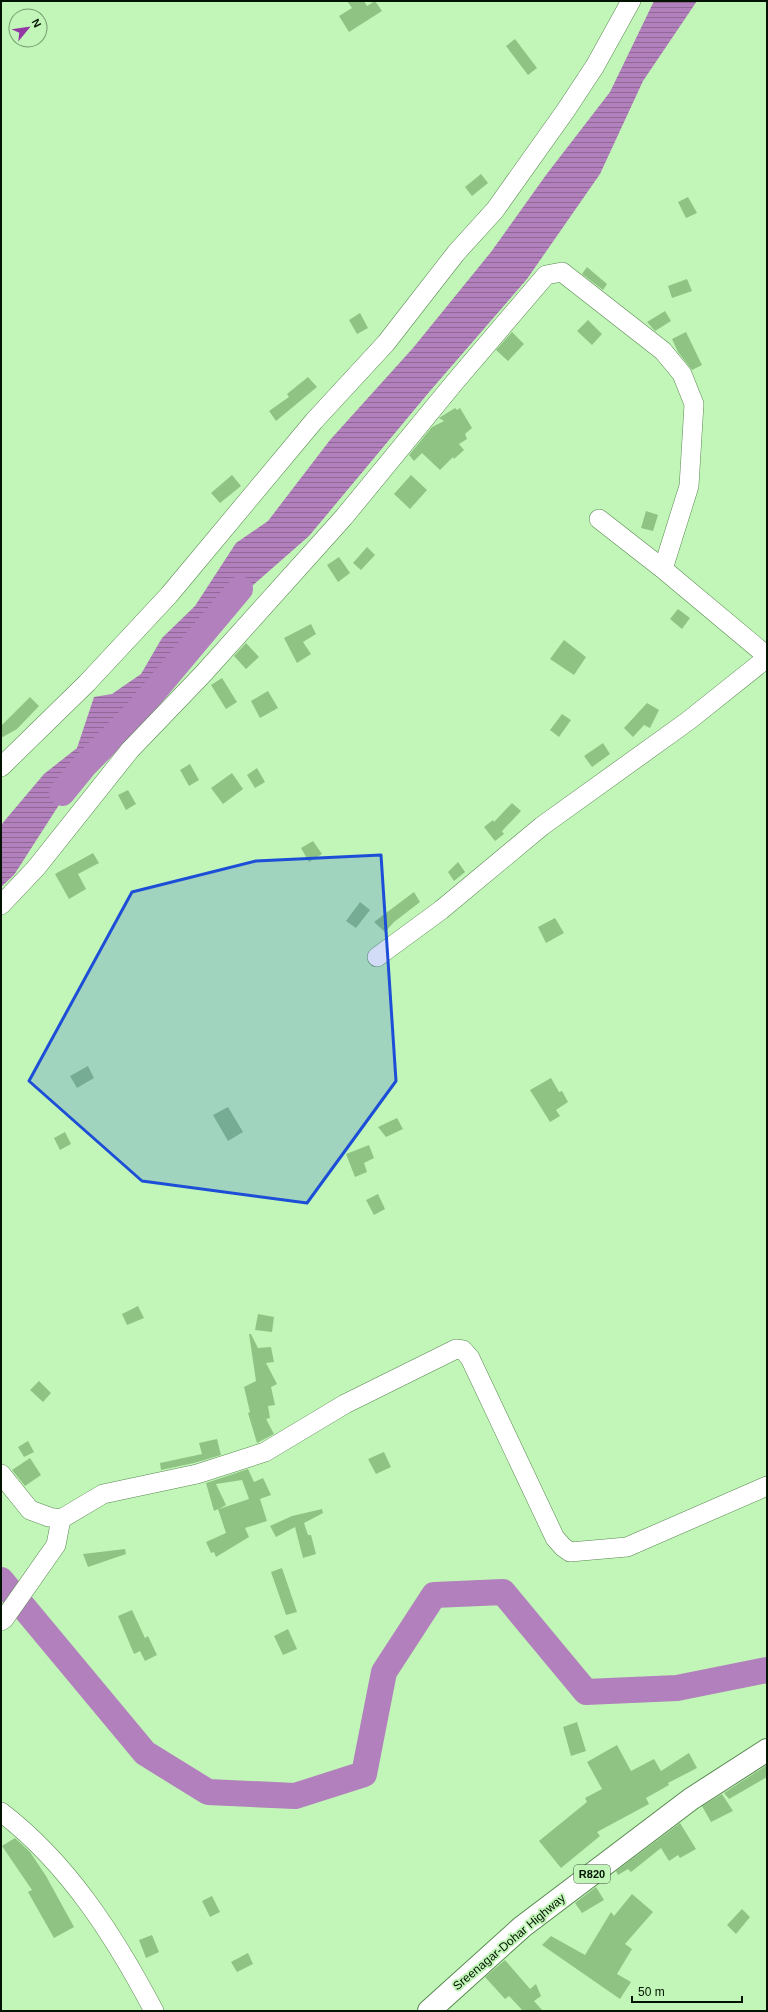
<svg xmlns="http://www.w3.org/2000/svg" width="768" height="2012" font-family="Arial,sans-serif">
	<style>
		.water { fill: url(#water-rules) }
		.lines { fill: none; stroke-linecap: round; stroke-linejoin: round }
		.river { stroke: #b280bc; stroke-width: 26 }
		.building { fill: #8ec384; fill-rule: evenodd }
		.minor-casing { stroke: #588750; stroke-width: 20 }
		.major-casing { stroke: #588750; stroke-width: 24 }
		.minor { stroke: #fff; stroke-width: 19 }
		.major { stroke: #fff; stroke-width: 22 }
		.marked { fill: #1d4ed8; fill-opacity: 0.2; stroke: #1d4ed8; stroke-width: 3; stroke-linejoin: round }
		.labels { text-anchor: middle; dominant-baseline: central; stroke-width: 4; stroke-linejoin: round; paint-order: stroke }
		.shield { fill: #c2f6b8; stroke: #3c5738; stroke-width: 1 }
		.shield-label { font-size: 11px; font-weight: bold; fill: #021301 }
		.street-label { font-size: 12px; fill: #021301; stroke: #c2f6b8 }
	</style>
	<defs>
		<pattern id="water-rules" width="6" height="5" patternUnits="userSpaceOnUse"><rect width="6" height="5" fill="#b280bc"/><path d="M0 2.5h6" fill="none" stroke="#8f6896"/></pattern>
	</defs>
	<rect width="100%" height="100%" fill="#c2f6b8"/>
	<path class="water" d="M654,1H697L643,81L600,174L527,279L430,391L309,536L218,616L136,713L84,766L14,875L1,887V825L44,774L77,748L94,697L112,694L141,674L162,638L195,606L236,543L268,521L330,440L413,348L491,252L546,175L610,92Z"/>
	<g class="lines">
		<path class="river" d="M62,793L84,766L136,713L240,589
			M1,1580L145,1753L208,1792L295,1796L364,1774L384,1672L434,1595L503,1592L586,1692L677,1688L767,1670"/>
	</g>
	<path class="building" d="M347,1H364L367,6L375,1L382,11L349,32L339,16L352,8Z
		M515,39L537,68L528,75L506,46Z
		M481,174L488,183L472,196L465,187Z
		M688,197L697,213L686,218L678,202Z
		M587,267L607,284L603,290L582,274Z
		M687,279L692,291L672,298L668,286Z
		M665,311L671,321L655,331L647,322Z
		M360,313L368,328L357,334L349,320Z
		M588,320L602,334L592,345L577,331Z
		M512,332L524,344L508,361L496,350Z
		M686,332L702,365L692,370L678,352L672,339Z
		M308,377L317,387L276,421L269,411L289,397L287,394Z
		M455,408L457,410L460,408L472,428L465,434L467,439L459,444L464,450L454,459L453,457L440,470L422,453L414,461L409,455L432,427L444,421L439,418Z
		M232,475L241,486L220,503L211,493Z
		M411,475L427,490L410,509L394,494Z
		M646,511L658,515L653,531L641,528Z
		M367,547L375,555L361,570L353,563Z
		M339,557L350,573L338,582L327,565Z
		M678,609L690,618L682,629L670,619Z
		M311,624L316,634L303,642L311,654L297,663L284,638Z
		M564,640L586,657L574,675L550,659Z
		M246,643L259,657L246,669L234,656Z
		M222,678L237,702L226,709L211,685Z
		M268,691L278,708L260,718L251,701Z
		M30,697L39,706L17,729L1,738V726Z
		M647,703L659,710L650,728L644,725L633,737L624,728Z
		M562,714L571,720L559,737L550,730Z
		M603,743L610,754L592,767L584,756Z
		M190,764L199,780L189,786L180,770Z
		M257,768L265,782L255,788L247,775Z
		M232,773L243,789L223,804L211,788Z
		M128,790L136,804L126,810L118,795Z
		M512,803L521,811L502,831L504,834L495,841L484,827L493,820L494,822Z
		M313,841L322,854L309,862L301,848Z
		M93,853L99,863L78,874L86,889L69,899L55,874Z
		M458,862L465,872L454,881L448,872Z
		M414,892L420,902L394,922L385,932L374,922Z
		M360,902L370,910L356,928L346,921Z
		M555,918L564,933L546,943L538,927Z
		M88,1066L94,1078L77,1088L70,1076Z
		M551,1078L559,1092L562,1091L568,1102L556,1110L560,1116L550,1122L530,1090Z
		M228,1107L243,1132L228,1141L213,1115Z
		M397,1118L403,1129L386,1137L378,1127Z
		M65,1132L71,1144L60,1150L54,1138Z
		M369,1145L374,1158L364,1163L367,1172L355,1177L346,1154Z
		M378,1194L385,1209L374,1215L366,1200Z
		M138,1306L144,1318L127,1325L122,1314Z
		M258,1314L274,1317L272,1332L255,1330Z
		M249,1334H251L258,1348L271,1347L274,1362L266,1363L277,1384L271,1387L275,1405L268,1406L270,1418L266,1419L274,1434L257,1443L248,1413L250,1412L244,1387L256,1381Z
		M39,1381L51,1393L43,1402L30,1390Z
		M217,1439L221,1455L194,1463L161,1470L160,1463L202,1454L199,1443Z
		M28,1441L34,1452L24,1457L18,1447Z
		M384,1452L391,1467L376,1474L368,1459Z
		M30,1458L41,1475L25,1486L12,1470Z
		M248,1469L254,1482L263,1478L271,1495L260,1499L267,1521L245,1528L249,1537L216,1557L214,1552L211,1553L206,1542L226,1533L218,1509L214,1511L206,1483ZM242,1480L249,1499L219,1509L226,1505L216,1484Z
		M322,1509L323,1513L304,1523L308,1535H311L316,1554L303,1558L295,1527L276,1537L270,1526L292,1516Z
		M125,1549L126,1554L88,1567L83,1554Z
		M282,1568L297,1612L286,1615L271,1572Z
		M132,1610L145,1638L148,1636L157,1655L145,1661L140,1651L134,1654L118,1616Z
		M288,1629L297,1649L283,1655L274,1636Z
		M577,1722L586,1751L571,1756L563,1727Z
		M617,1745L631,1771L654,1759L661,1771L689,1753L697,1768L668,1783L669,1785L646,1798L649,1804L597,1832L600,1836L561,1868L539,1841L587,1802L585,1798L602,1789L587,1762Z
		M767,1765V1777L729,1799L724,1793Z
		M722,1794L733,1811L711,1822L702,1806Z
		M680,1823L696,1849L680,1858L678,1855L669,1861L661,1848L631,1872L628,1869L618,1875L616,1871Z
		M15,1838L30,1852L46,1876L74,1927L54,1938L28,1892L32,1890L2,1846Z
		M596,1887L604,1900L582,1913L575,1903Z
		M632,1894L653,1912L625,1944L632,1949L617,1974L631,1982L620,1999L542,1945L551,1936L585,1955L611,1912L614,1916Z
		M212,1896L220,1912L210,1917L202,1901Z
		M742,1909L750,1917L736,1934L727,1925Z
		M152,1935L159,1952L146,1958L139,1940Z
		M248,1953L253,1964L237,1972L231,1962Z
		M505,1960L530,1989L536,1984L541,1996L534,2001L543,2011H523L509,1996L505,1999L485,1977Z"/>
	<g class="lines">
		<defs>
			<path id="minor" d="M599,519L663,569L767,656
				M1,767L87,683L169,595L314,421L386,343L456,253L495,210L566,110L595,66L631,1
				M1,905L36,868L130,750L203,674L344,517L454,383L546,275L562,272L663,351L682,374L694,404L689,486L663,569
				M377,957L441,910L542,826L688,721L767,658
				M1,1474L30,1510L49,1517L61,1519L103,1494L197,1474L265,1452L345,1404L456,1349L463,1350L470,1358L555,1538L563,1547L570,1552L627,1547L767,1486
				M1,1621L4,1619L56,1545L61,1519
				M1,1812C68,1863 115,1937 154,2011"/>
			<path id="major" d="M429,2011L522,1927L691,1799L767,1750"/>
		</defs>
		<use href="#minor" class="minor-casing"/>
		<use href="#major" class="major-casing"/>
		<use href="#minor" class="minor"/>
		<use href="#major" class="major"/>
	</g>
	<path class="marked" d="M381,855L396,1081L307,1203L142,1181L29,1081L132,892L256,861Z"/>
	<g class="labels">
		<rect class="shield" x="574" y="1865" width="36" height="18" rx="3"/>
		<g class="shield-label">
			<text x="592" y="1874">R820</text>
		</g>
		<g class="street-label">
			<text transform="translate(509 1942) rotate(-40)">Sreenagar-Dohar Highway</text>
		</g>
	</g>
	<rect width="768" height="2012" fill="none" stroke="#021301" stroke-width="4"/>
	<g transform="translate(28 28) rotate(61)"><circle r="19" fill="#c2f6b8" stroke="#759b6f"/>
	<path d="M0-3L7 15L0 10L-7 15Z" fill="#9238a4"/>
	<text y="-6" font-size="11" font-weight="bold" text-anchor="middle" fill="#021301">N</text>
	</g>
	<path d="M632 1996v6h110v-6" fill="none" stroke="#021301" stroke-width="2"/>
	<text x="638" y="1996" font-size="12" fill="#021301" stroke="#c2f6b8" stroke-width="3" paint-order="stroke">50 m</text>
</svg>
